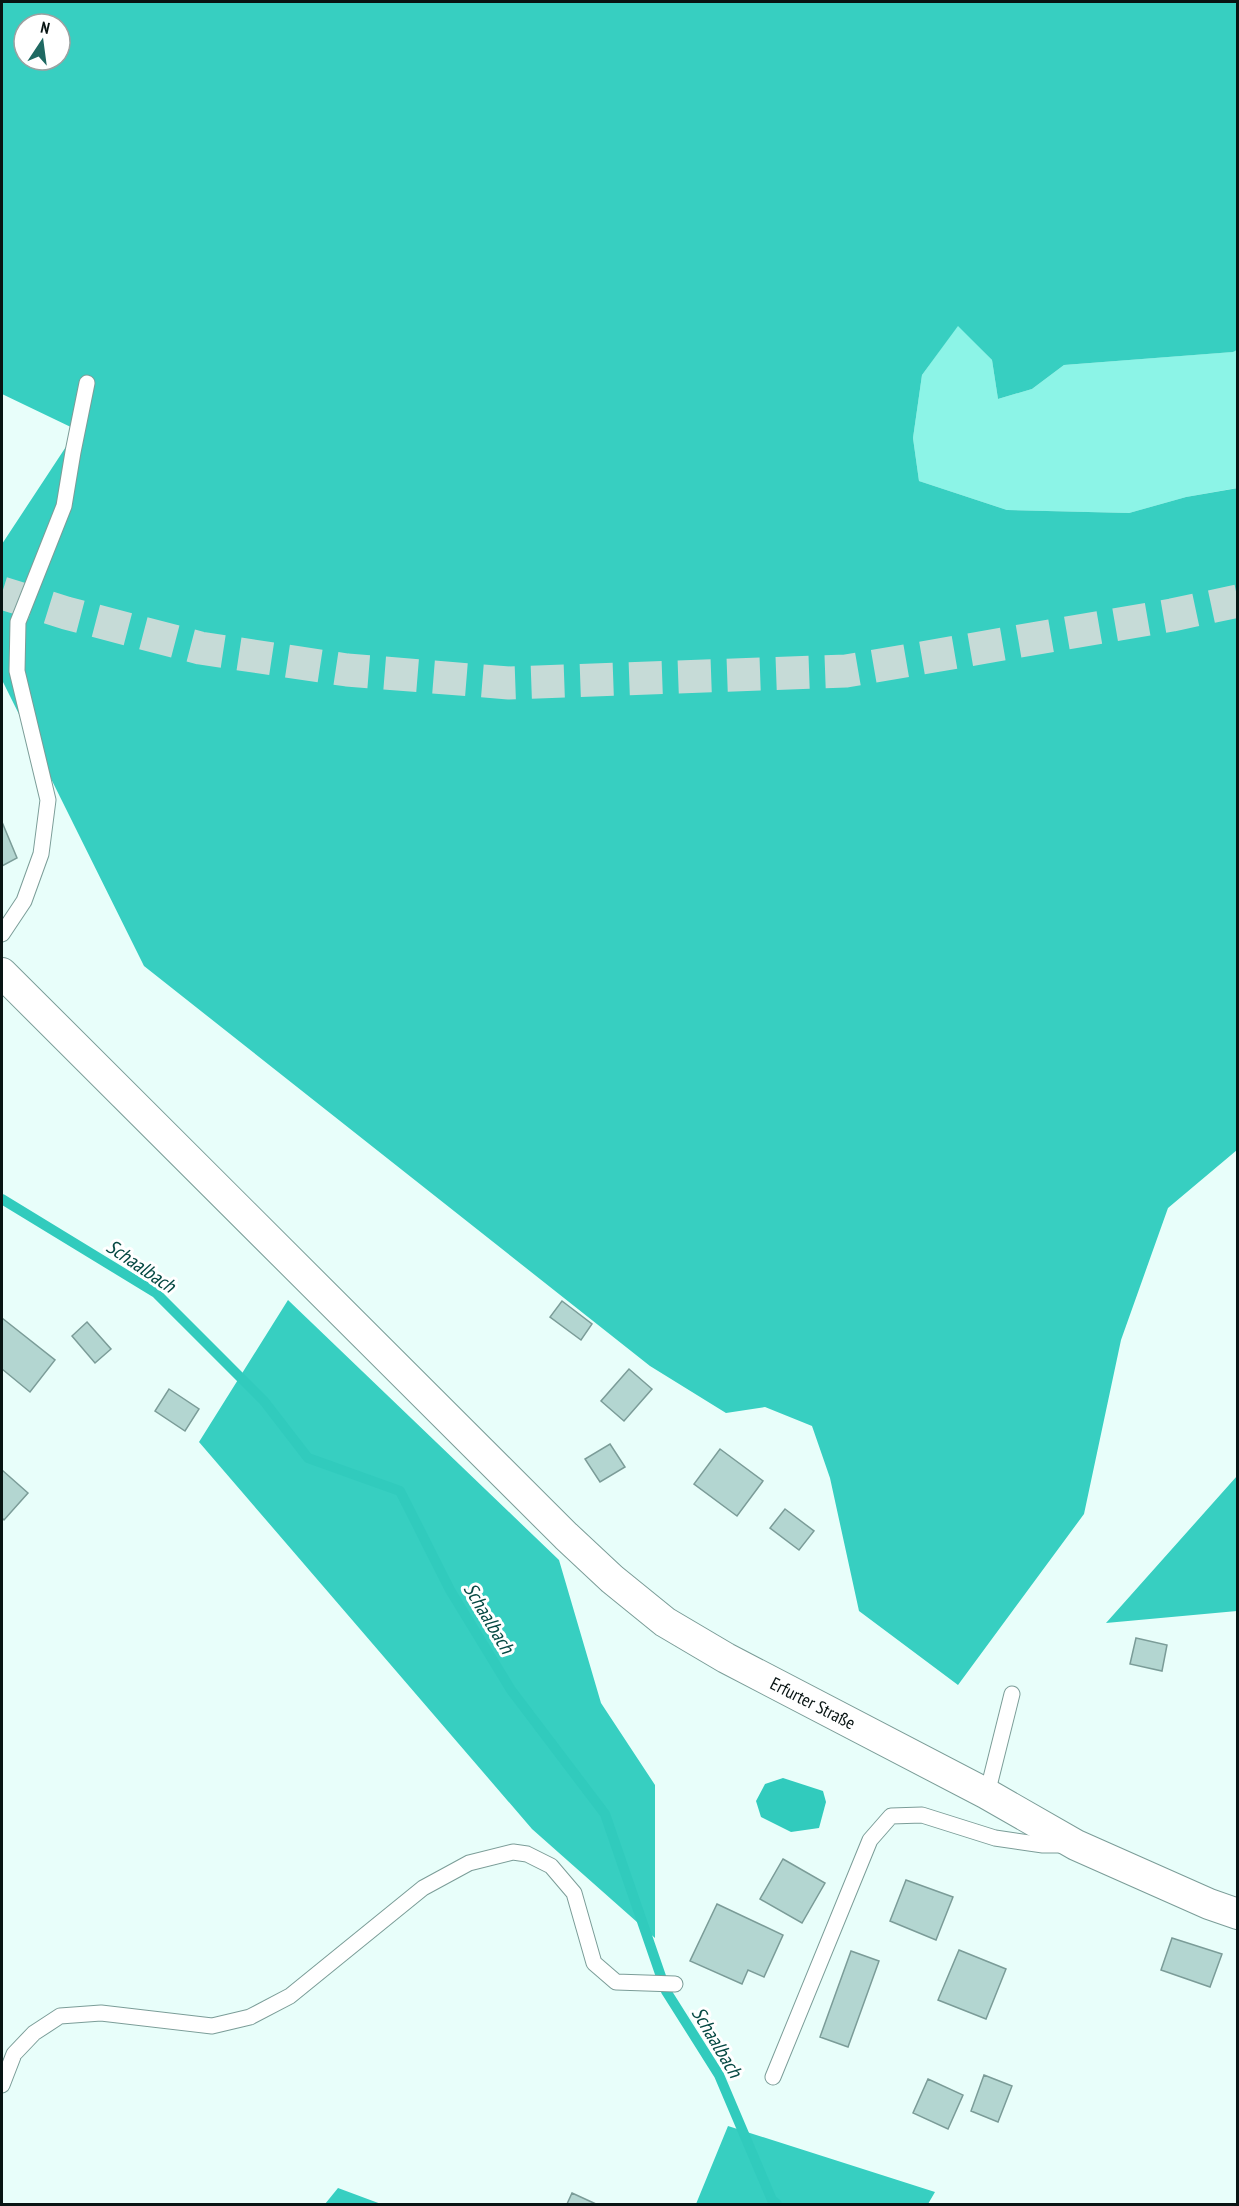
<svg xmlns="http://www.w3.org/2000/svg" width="1239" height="2206" font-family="'PT Sans Narrow',sans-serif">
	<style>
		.green { fill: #8cf4e7 }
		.forest { fill: #37cfc1; fill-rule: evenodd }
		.water { fill: #31cbbd }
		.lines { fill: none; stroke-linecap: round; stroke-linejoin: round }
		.stream { stroke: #31cbbd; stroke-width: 10 }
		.building { fill: #b3d6d1; stroke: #7b9c98; stroke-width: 1.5 }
		.primary-tunnel { stroke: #c6dbd7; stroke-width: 33; stroke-dasharray: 33 16; stroke-linecap: butt }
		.lane-casing { stroke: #7b9d98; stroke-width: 17 }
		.street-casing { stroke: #7b9d98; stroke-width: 32 }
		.lane { stroke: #fff; stroke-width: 15 }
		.street { stroke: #fff; stroke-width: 30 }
		.labels { text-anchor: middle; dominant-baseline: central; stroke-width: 6; stroke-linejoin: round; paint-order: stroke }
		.street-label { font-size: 18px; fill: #081413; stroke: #fff }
		.water-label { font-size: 20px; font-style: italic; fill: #064943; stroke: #fff }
	</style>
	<rect width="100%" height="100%" fill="#e8fefa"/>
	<path class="green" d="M958,325L992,360L998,399L1032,389L1064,365L1232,352L1237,350V488L1186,497L1129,513L1007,510L919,481L913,438L922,375Z"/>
	<path class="forest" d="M2,2H1237V350L1233,352L1064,365L1032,389L998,399L992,360L958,326L922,375L913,438L919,481L1007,510L1129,513L1186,497L1238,488L1237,1150L1168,1208L1121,1340L1084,1514L958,1685L859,1611L830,1478L812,1426L765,1407L726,1413L650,1366L144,966L2,680V544L77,430L2,394ZM24,24H60V60H24Z
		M288,1300L559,1560L601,1703L655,1785V1938L532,1829L199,1442Z
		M1237,1476V1611L1106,1623Z
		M728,2126L935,2192L928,2204H696Z
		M338,2188L381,2204H325Z"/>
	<path class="water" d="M783,1778L823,1791L826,1802L819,1828L791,1832L761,1817L756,1801L765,1784Z"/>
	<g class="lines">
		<path class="stream" d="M2,1199L156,1293L264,1401L308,1458L400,1491L450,1590L511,1690L605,1814L666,1991L719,2075L772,2200L777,2204"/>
	</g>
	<path class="building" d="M2,822L17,858L2,866Z
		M562,1301L592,1324L581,1340L550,1317Z
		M2,1318L55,1360L30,1392L2,1369Z
		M87,1322L111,1349L95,1363L72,1336Z
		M629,1369L652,1389L624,1421L601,1401Z
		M169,1389L199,1409L185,1431L155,1411Z
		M610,1444L625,1467L600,1482L585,1459Z
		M720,1449L763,1481L737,1516L694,1484Z
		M2,1470L28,1493L4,1520L2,1518Z
		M785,1509L814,1531L799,1550L770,1528Z
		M1136,1638L1167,1645L1162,1671L1130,1664Z
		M783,1859L825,1883L802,1923L760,1899Z
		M906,1880L953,1897L936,1940L890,1921Z
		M717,1904L783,1935L764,1977L748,1970L742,1984L690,1961Z
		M1172,1938L1222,1954L1210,1987L1161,1970Z
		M959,1950L1006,1969L986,2019L938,2000Z
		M851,1951L879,1961L848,2047L820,2037Z
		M984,2075L1012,2086L998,2122L971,2111Z
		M928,2079L963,2095L948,2129L913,2113Z
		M572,2193L596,2204H567Z"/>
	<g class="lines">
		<path class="primary-tunnel" d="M2,593L66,613L200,648L347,670L509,683L846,671L1172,615L1238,601"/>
		<defs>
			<path id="lane" d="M2,934L24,901L41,854L48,800L17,671L18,622L64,506L73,452L87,383
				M987,1794L1012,1694
				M773,2077L870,1840L891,1816L922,1815L995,1838L1043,1845H1064
				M2,2085L14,2054L34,2033L60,2016L101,2013L212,2026L250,2017L290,1996L423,1888L469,1863L513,1852L527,1854L551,1866L574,1893L594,1963L616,1982L675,1984"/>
			<path id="street" d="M2,973L566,1536L612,1579L665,1622L726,1658L987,1794L1076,1845L1209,1904L1238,1914"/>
		</defs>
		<use href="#lane" class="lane-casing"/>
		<use href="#street" class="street-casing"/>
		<use href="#lane" class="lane"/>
		<use href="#street" class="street"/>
	</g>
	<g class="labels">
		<g class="street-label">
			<text transform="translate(813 1703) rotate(27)">Erfurter Straße</text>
		</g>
		<g class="water-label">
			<text transform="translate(141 1266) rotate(34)">Schaalbach</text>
			<text transform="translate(489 1618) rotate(59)">Schaalbach</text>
			<text transform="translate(717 2042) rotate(59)">Schaalbach</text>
		</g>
	</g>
	<rect width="1239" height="2206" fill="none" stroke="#081413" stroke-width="6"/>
	<g transform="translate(42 42) rotate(13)"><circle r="28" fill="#ffffff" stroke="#9ca1a1" stroke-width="1.5"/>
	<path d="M0-4.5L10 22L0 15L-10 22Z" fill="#1f6962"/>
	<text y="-9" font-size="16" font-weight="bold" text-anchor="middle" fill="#081413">N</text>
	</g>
</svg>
